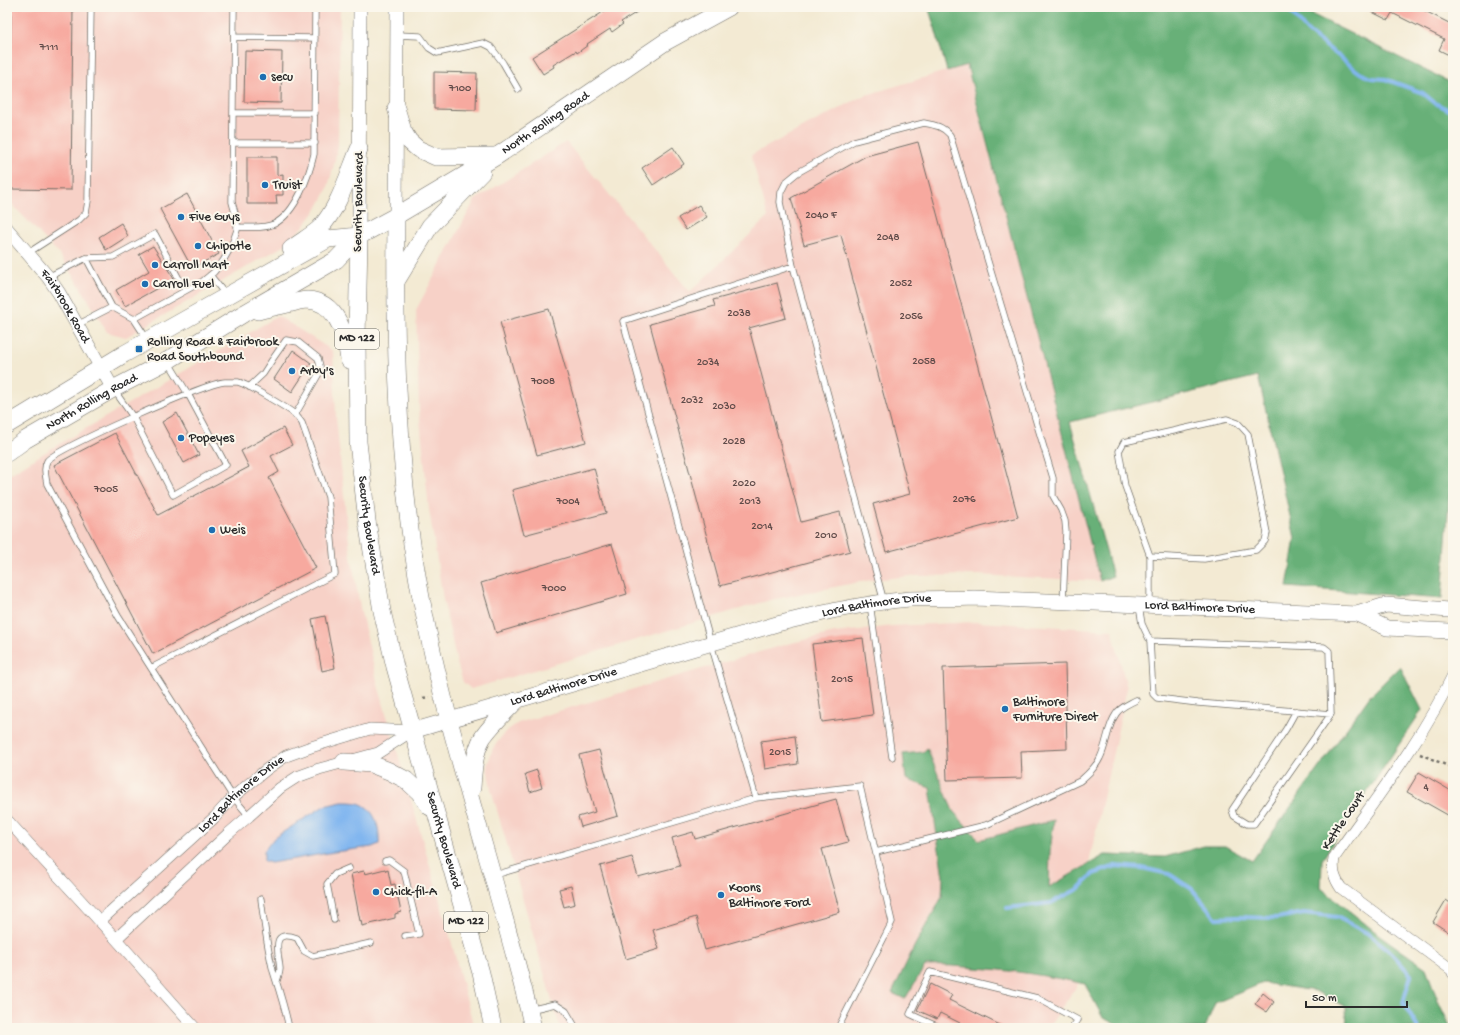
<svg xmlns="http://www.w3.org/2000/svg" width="1460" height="1035" font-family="'Gochi Hand',sans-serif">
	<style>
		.built { fill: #f7d1c7 }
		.forest { fill: #67b078; stroke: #496e52 }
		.water { fill: #81b6ef; stroke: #56708d }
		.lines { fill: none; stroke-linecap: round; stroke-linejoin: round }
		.stream { stroke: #81b6ef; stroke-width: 4 }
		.building { fill: #f7a99f }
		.service-casing { stroke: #716e66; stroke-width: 7 }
		.minor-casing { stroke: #716e66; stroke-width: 12 }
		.tertiary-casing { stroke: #716e66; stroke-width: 14 }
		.secondary-casing { stroke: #716e66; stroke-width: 16 }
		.primary-casing { stroke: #716e66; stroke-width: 18 }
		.path { stroke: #716e66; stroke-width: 2.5; stroke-dasharray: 3 3; stroke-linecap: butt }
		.service { stroke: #fff; stroke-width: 5.5 }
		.minor { stroke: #fff; stroke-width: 11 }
		.tertiary { stroke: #fff; stroke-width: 13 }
		.secondary { stroke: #fff; stroke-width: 15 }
		.primary { stroke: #fff; stroke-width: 17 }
		.poi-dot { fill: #1f6fb2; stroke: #fbf7ec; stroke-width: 1.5 }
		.labels { text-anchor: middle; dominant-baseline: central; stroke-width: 4; stroke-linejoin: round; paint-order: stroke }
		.number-label { font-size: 11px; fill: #5e4a48 }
		.shield { fill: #fbf7ec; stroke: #696865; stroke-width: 1 }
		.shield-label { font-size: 12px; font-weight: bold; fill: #2b2b2b }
		.poi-label { font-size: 13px; fill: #2b2b2b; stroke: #fbf7ec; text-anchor: start }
		.street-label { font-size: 13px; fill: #2b2b2b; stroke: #fbf7ec }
	</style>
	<rect width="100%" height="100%" fill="#fbf7ec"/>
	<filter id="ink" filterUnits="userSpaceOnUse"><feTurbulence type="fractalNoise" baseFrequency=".025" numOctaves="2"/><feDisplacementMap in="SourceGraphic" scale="8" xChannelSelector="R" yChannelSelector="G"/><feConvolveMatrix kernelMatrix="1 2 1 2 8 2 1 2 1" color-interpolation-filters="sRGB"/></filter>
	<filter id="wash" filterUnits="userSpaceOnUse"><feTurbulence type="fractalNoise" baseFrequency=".012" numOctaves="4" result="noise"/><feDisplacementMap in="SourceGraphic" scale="16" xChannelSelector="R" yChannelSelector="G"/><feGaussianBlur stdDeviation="0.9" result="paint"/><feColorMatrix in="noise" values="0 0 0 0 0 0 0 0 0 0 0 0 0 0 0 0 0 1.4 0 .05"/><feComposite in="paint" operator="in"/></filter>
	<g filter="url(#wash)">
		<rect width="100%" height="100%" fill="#f3ead3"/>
		<path class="built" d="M7,7H340L338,146L333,168L327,190L317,209L303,227L285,245L126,337L107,332L86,296L59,254L7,199Z
			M966,65L1100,581L978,575L910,576L864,581L770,600L471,689L463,682L457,663L443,599L429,509L419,409L416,310L475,200L566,142L690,292L768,217L751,155L863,96Z
			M278,316L333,351L336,417L343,487L350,551L361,612L378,685L448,929L474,1028H7V476L39,456Z
			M976,622L1112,630L1127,688L1070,950L1087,971L1048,1028H560L491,789L487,766L493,748L505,732L518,723L787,644L835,633L893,626Z"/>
		<path class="forest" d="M928,7H1301L1307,12L1453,84V478L1449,498L1442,599L1287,587L1295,538L1258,376L1070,422L1113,576L1100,581L967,65L947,71L935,28Z
			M1400,666L1422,710L1322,860L1321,888L1378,934L1426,968L1438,1001L1451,1028H1347L1346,1007L1315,991L1263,983L1215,1003L1205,1028H1137L1135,1026L1118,1025L1103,1018L1085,984C1049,976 1012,970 975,968C958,966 942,965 925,966L905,999L892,993L915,945L942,897L943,877L930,788L906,779L903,754L923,752L927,748L953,811L979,840L1054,820L1050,852L1049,887L1105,855L1165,857L1204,846H1225L1252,861L1370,696Z"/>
		<path class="water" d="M342,802C347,802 354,802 358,803C376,808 380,829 379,844L372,847L334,852L271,863L264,861V851L274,838L324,806Z"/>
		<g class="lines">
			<path class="stream" d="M1286,7L1308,32L1360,73L1371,78L1385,79L1423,93L1435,103L1453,112
				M1007,908L1051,903L1078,889L1093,874L1115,866L1142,868L1169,874L1192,889L1216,918L1237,917L1277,918L1304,913L1337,917L1367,933L1388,949L1411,975L1403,1003L1418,1028"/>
		</g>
		<g id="blocks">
			<path class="building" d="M11,7H73L71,190L9,189Z
				M611,7H645L621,22L623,24L612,32L610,29L587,44L588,45L577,53L576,51L553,65L554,67L543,74L532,57Z
				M1362,7H1417L1451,24L1453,21V57L1439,50L1444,39L1392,13L1388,20Z
				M245,51L282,52L281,103L244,102Z
				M434,72L477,73L476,110L434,109Z
				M918,142L1018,517L886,552L873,504L910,494L841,235L804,245L791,198L866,156Z
				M673,147L684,164L653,185L642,168Z
				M247,157H277V175L283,174V195H276L277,204H247Z
				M187,194L219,254L192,268L160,209Z
				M699,205L707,217L686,230L678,218Z
				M121,223L128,236L106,250L99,237Z
				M153,246L174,279L125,306L116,290L149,271L139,254Z
				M777,283L786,318L749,328L801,522L840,512L850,551L720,586L650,324L715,306L713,300Z
				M549,309L586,442L537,455L500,322Z
				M293,350L311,363L292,392L274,379Z
				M177,413L199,455L184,463L162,422Z
				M283,428L292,445L271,456L279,472L269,478L316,568L153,654L54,465L115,433L158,515L249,467L241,451Z
				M594,468L606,513L524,535L512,490Z
				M612,544L627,594L496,633L481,583Z
				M325,616L335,668L322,671L312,619Z
				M863,638L873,715L822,722L812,644Z
				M1065,664L1067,749L1021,751L1022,778L947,780L943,668Z
				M795,736L798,764L765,769L761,741Z
				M599,750L618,816L581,827L578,817L595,812L579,755Z
				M537,770L542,788L530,792L525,774Z
				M1419,772L1453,792V818L1407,792Z
				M836,799L848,842L822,849L840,912L705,950L696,917L653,930L659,949L626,959L600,866L632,857L638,877L680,866L672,838L693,832L695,839Z
				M385,869L386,871L388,870L391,885L395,884L401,912L395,914V918L362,926L361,920L360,921L351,874L364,871L365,874Z
				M571,886L575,904L564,907L559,889Z
				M1446,900L1453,905V935L1433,922Z
				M930,984L952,995L949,1000L1006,1028H970L940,1013L937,1019L917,1010Z
				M1263,993L1274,1002L1267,1012L1255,1004Z"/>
		</g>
	</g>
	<g filter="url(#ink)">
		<use href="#blocks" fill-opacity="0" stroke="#716e66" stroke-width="1"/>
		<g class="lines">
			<defs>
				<path id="service" d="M397,35L420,36L429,48L437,53L483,43L491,47L503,63L518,89
					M234,37L315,38
					M233,113H315
					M233,143H315
					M237,227C249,227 263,229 274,224C296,213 309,176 314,154L315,7
					M28,253L79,220L86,213L88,201L91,7
					M86,258L112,307L134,319L147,339
					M210,275L225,294
					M48,277L86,258L113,257L155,234L185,290
					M134,319L203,281L214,272L223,261L231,247L237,230V220L232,202L234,7
					M77,325L112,307
					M249,387L263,374L272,360L286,340L298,342L318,358L321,370L295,415
					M114,390L133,417L173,495L226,465L188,394L169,363
					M1150,556L1204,559L1256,550L1265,541L1267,533L1248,434L1238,423L1227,419L1124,442L1119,451L1125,486L1150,556V604
					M884,602L793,266L780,202L781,192L786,182L797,173L854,141L924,123C935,125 942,126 950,135L1053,478V496L1061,510L1065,521L1066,532L1063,602
					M870,604L892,757
					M1139,606L1142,624L1150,641L1153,694L1157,698L1198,703L1331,714L1329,651L1324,647L1150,641
					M151,668L118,616L47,484C46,477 43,468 47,461C55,449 210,381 225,382C229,382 234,382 238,382C247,384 289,409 296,415C298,418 300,420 302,423L328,497L335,574L151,668L233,797L249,816
					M1296,711L1286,729L1232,810L1234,816L1247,824H1254L1331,714
					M756,798L860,786L892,922L838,1028
					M876,852L986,825L1080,781C1088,774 1096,767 1100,758C1107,744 1107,727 1116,714C1120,707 1129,704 1136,700
					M385,861L389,860L404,871L419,934L405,936
					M495,875L756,798L711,644L623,321L793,266
					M261,899C264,923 267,947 273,971C279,990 285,1008 289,1028
					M334,920L327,884L335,874L349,868
					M277,981C278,977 280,973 280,969C279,953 269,928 297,938L304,951L313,956L371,943
					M529,1010L555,1004L566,1011L576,1028
					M941,1028L910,1014L930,972L1037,998L1078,1020L1072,1028"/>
				<g id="minor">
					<path d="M1453,675C1421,741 1376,798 1334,858C1332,870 1334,878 1341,888L1452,970L1453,973"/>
					<path d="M7,820L116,939L195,1028"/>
					<path id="s1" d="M100,921L215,817L233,797L267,769L286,756L311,747L370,729L412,731"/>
					<path d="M116,939L228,834L249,816L280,788L297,777L319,769L378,753L412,731"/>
				</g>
				<g id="tertiary">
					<path d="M396,216L397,7"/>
					<path id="s2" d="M7,229L48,277L59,293L113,389"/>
					<path d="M359,236L360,7"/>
				</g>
				<g id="secondary">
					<path d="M1357,614L1387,628L1449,631"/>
					<path id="s3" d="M412,731L777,624C821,613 864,603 910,599C931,598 953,599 974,598L1357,614L1386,605L1449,610"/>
				</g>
				<g id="primary">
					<path d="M396,108L403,131L409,141L418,149L436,157L495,156"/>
					<path d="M396,216C395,326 396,435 412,544C436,709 495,866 533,1028"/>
					<path id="s4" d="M359,236L357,339L358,442L367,521L382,611L395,667L481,973L493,1028"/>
					<path d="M291,249C300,242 311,236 319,229C339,208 348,175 359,149"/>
					<path d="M395,283L430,226L482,172"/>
					<path d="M258,311C269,308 280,306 292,303C296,302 302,300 307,300C337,301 346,335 349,360"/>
					<path d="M7,425L124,354L328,239L359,236"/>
					<path id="s5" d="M7,453L25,440L113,389L167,361L243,314L336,260L359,236L396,216L497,156L665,42L729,7"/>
					<path d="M344,762L371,764L389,771L406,780L419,792L430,807"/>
					<path d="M472,788C473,772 474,752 483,737C492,724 505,712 516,701"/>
				</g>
			</defs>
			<use href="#service" class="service-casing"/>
			<use href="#minor" class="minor-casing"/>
			<use href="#tertiary" class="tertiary-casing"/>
			<use href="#secondary" class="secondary-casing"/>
			<use href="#primary" class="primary-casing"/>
			<path class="path" d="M423,698L429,697
				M1420,754L1453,768"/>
			<use href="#service" class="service"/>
			<use href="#minor" class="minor"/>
			<use href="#tertiary" class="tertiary"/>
			<use href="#secondary" class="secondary"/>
			<use href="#primary" class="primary"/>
		</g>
	</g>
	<g class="poi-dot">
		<circle cx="263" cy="77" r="4"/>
		<circle cx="265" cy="185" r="4"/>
		<circle cx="181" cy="217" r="4"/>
		<circle cx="198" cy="246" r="4"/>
		<circle cx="155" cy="265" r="4"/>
		<circle cx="145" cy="284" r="4"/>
		<rect x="135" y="345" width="8" height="8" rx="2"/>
		<circle cx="292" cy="371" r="4"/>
		<circle cx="181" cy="438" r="4"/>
		<circle cx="212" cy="530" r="4"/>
		<circle cx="1005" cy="709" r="4"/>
		<circle cx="376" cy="892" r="4"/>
		<circle cx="721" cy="895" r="4"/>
	</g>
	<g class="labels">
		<g class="number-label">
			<text x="49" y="48">7111</text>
			<text x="460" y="89">7100</text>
			<text x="821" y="216">2040 F</text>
			<text x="888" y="238">2048</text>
			<text x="901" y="284">2052</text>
			<text x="739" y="314">2038</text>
			<text x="911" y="317">2056</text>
			<text x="924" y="362">2058</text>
			<text x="708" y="363">2034</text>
			<text x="543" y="382">7008</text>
			<text x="692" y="401">2032</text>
			<text x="724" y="407">2030</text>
			<text x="734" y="442">2028</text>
			<text x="744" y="484">2020</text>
			<text x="106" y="490">7005</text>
			<text x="964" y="500">2076</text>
			<text x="568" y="502">7004</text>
			<text x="750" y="502">2013</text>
			<text x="762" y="527">2014</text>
			<text x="826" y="536">2010</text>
			<text x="554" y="589">7000</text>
			<text x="842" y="680">2015</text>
			<text x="780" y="753">2015</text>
			<text x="1426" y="788">4</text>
		</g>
		<g class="shield">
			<rect x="335" y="329" width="44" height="20" rx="3"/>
			<rect x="444" y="912" width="44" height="20" rx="3"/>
		</g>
		<g class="shield-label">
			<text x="357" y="339">MD 122</text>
			<text x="466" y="922">MD 122</text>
		</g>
		<g class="poi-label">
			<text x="271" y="77">secu</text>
			<text x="273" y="185">Truist</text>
			<text x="189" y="217">Five Guys</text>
			<text x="206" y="246">Chipotle</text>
			<text x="163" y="265">Carroll Mart</text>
			<text x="153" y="284">Carroll Fuel</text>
			<text x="147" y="342">Rolling Road &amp; Fairbrook<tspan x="147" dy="15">Road Southbound</tspan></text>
			<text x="300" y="371">Arby's</text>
			<text x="189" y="438">Popeyes</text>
			<text x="220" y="530">Weis</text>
			<text x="1013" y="702">Baltimore<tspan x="1013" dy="15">Furniture Direct</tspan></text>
			<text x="729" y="888">Koons<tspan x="729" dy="15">Baltimore Ford</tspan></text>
			<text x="384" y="892">Chick-fil-A</text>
		</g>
		<g class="street-label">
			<text stroke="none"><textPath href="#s5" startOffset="633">North Rolling Road</textPath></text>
			<text transform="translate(359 202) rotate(-89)">Security Boulevard</text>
			<text stroke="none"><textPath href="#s2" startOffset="97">Fairbrook Road</textPath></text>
			<text stroke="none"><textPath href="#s5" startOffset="99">North Rolling Road</textPath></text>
			<text stroke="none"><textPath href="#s4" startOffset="290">Security Boulevard</textPath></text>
			<text stroke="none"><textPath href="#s3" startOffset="482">Lord Baltimore Drive</textPath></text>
			<text stroke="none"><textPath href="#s3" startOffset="806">Lord Baltimore Drive</textPath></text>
			<text stroke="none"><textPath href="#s3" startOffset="158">Lord Baltimore Drive</textPath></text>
			<text stroke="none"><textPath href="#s1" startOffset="190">Lord Baltimore Drive</textPath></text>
			<text transform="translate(1344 821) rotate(-56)">Kettle Court</text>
			<text stroke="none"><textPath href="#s4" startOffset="614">Security Boulevard</textPath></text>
		</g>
	</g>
	<rect width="1460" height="1035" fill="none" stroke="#fbf7ec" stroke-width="24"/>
	<path d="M1306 1001v6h101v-6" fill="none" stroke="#2b2b2b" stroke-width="2"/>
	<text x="1312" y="1001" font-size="12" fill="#2b2b2b" stroke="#fbf7ec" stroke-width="3" paint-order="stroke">50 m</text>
</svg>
